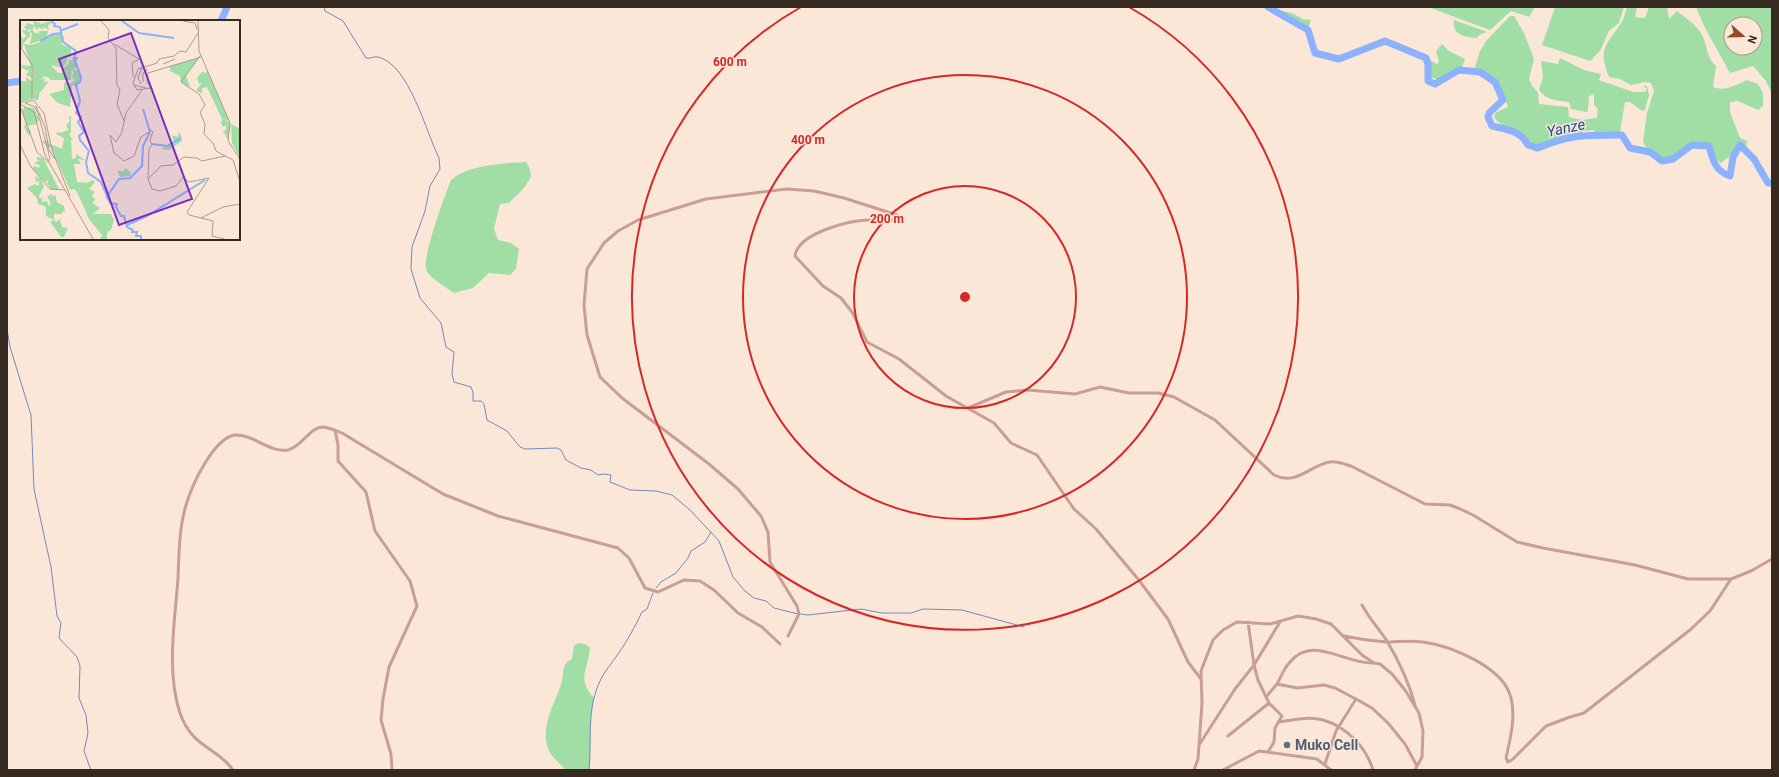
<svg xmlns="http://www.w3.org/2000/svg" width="1779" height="777" font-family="Roboto,sans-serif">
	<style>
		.green { fill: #a0dea5; fill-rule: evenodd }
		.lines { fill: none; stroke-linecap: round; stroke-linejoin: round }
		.stream { stroke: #7289bb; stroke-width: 1 }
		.river { stroke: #8cb2fd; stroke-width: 7 }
		.minor { stroke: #c89e95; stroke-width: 3 }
		.ring { fill: none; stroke: #d62828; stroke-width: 2 }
		.service-dot { fill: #5c6f8a; stroke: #fbe7d8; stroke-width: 1.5 }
		.labels { text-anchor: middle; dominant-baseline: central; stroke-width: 3; stroke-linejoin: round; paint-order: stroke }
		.service-label { font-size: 14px; font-weight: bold; fill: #4e5e75; stroke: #fbe7d8; text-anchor: start }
		.water-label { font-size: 15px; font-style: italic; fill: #22489e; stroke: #fbe7d8 }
		.inset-river { fill: none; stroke: #8cb2fd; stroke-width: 2 }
		.inset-road { fill: none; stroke: #ac9b8e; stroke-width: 1 }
		.view { fill: #7b2cbf; fill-opacity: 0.15; stroke: #7b2cbf; stroke-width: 2 }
		.inset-edge { fill: none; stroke: #352920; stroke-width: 2 }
		.centre { fill: #d62828; stroke: #fbe7d8; stroke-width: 2 }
		.ring-label { font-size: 12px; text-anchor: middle; font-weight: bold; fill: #d62828; stroke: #fbe7d8; stroke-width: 3; stroke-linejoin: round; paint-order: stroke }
	</style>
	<rect width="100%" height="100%" fill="#fbe7d8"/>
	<path class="green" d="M1428,7H1535L1529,17L1511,11L1490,30Z
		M1555,7H1624L1619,23L1609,31L1600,51L1590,61L1542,45Z
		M1627,7H1637L1635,17L1645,18L1649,7H1667L1669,19L1677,11C1685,18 1697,25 1702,35C1708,46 1706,58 1716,66L1713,87C1724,92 1736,85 1747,80L1758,84L1763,93V106L1758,110L1738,101L1730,102V112L1740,138L1747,141L1746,149L1741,147L1721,163L1717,160L1713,150C1695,142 1678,150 1666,164H1661L1653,158L1643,142L1647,113L1654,91L1651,83L1645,82L1631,85L1620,79L1609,77C1598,50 1605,46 1620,25C1624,20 1625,13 1627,7Z
		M1696,7H1772V94L1766,81L1753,66L1730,73L1705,28ZM1731,24H1755V48H1731Z
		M1282,11L1292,13L1303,19L1311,20L1308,29L1282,14Z
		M1510,16H1514L1524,33L1534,59L1529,79L1532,86L1538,92L1539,104L1568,107L1569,117L1582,120L1597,118L1598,109L1594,105V94L1589,96L1588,111L1586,112L1571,109L1569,102C1558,101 1546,100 1539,90L1543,77L1541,61L1558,64L1560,58L1584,70L1601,74L1599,80L1633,92H1645L1647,89L1643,86H1647L1649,95L1645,110L1642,111L1630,102H1625L1619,138L1595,135L1594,130L1584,131L1579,136L1559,141L1536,152L1529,148C1521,125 1504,132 1494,117L1495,113L1508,107L1504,96H1499V88L1485,77L1473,73L1480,51L1486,41Z
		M1454,20L1487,32L1479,35L1477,38C1464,37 1452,35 1454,20Z
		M1442,44L1449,51L1465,59L1461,70H1458L1440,81L1429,76V64L1427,58L1437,64L1439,62L1436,51Z
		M526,162L530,169L531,177L524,188L509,203L500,204L494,229L498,240L511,243L519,249L516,269L510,275L489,273L473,288L454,293C447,288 427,276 426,269C423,254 445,196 451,180C467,165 505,163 526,162Z
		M580,643L587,645L590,648C588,671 576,678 594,698C588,722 592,746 589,770H565C561,764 552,757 549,751C539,729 554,705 561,685C565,673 560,665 572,659L574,645Z"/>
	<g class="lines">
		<path class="stream" d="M324,7L325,11L343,21L366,58C371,59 374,56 378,57C409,64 426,132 439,158L440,169L430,186L425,211L412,247L411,269L420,298L441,323L446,347L454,352L452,374L454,382L471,387L473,392V401H481L484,404L487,420L507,431L520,447L525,449L557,448L561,450L566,460L581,468L591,470L598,475L603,474L611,475L610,482L630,490L656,491L672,495L690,510L719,541L733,577L745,591L754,598L766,601L774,608L798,614
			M7,329L10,347L31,415L34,489L51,567L57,616L61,623L59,638L77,657L80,666L79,698L86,715L88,733L84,751L91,770
			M656,588L661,582L676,573L688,558L691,551L705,542L711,532
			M801,614L808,615L861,609L882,613H911L923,609L962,610L1024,627
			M589,770C592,740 586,708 601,679C605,671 611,664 616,657C626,643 635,627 642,612L647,609L653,593"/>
		<path class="river" d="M1268,7L1308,30L1315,53L1339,59L1385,41L1426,58L1428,65V81L1435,84L1459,70L1480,72L1495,82L1503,100L1489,113L1488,117L1492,126C1506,129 1521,131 1528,145L1538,148C1571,134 1587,135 1622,135L1630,148L1650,152L1662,161L1673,159L1692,145L1709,146C1713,160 1715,171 1730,176L1733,157L1740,145L1754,159L1768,183H1772
			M221,21L227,7
			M7,83L21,81"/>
		<path class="minor" d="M968,408L1006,392L1028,390L1075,394L1100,387L1129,393H1158L1174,397L1215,420L1274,475C1297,486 1308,466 1330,462C1337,461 1344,464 1351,466L1425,504L1450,505L1458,508L1473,515L1517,542L1543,548L1635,565L1688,579H1731L1751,571L1772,559
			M335,430L338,445V461L366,492L375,531L410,581L417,606L389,667L383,699L381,720L391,754L392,770
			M1362,605C1369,618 1379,629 1387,641C1399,661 1409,683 1415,705
			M1248,622L1254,665L1258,680L1269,703L1282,716L1275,728L1274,742L1268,752
			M788,636L799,614L797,606L770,562L768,532L761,516L738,489L709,464L622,398L600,377L587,335L584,305L587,269L604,243L618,231L638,220L706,199L787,189L814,191L844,198L897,215V218L895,220C886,221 877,219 867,220C848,221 798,233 795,256L823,286L841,298L852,312L867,342L899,359L946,396L994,423L1011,443L1037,455L1074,509L1096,529L1138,579L1168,619L1188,662L1201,679
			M1344,636C1358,639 1372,641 1386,642C1398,642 1411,640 1423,642C1451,646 1504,667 1511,698C1516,717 1510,740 1506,758L1508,762L1513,759L1546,726L1570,717L1584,713L1690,630L1710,611L1731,579
			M1277,684C1281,677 1284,668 1290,662C1313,634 1346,665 1374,663
			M1266,697L1277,684L1297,688L1324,685L1335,688L1356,699L1372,708L1388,723L1405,744L1417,766
			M1279,722C1293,720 1309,716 1323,720C1347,727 1366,747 1373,770
			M1228,736L1269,703
			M1199,745L1235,689L1254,665L1280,622
			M1325,764L1336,731L1356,699
			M233,770C217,747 192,748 180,713C166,671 175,621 178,578C179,553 179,526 187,502C193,483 213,440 234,435C254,434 269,453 288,450C302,447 310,426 324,427C330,428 337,431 342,433L443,494L498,516L618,548L629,558L645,588L658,592L684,580L700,581L714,590L738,613L762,627L780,644
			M1194,770L1198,759L1202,703L1201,671L1213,640L1223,630L1237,622L1270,624L1298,616L1316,619L1331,624L1362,655L1374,663L1380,664L1392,674L1405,690L1419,713L1423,731L1422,757L1415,770
			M1223,770L1259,751L1317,759L1331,770"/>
	</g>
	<g class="ring">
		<circle cx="965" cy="297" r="111"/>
		<circle cx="965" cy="297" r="222"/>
		<path d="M1129 7A333 333 0 1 1 801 7"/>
	</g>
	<circle class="service-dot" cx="1287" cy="745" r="4"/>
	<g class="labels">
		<g class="service-label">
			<text x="1295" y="745">Muko Cell</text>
		</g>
		<g class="water-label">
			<text transform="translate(1566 128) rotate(-12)">Yanze</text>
		</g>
	</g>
	<g transform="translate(20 20)">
		<rect width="220" height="220" fill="#fbe7d8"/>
		<path d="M14,1L22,4L31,1V4L28,5L29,10L23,7L24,10L19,7L17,10L14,6L13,9L7,10L9,12L12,9L15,13H19V11H28L27,17L41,13L44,18L41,24L51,28V37L47,38V42L42,48L31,45L38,53H44L45,51L41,50L49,43L48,38L50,41L54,37L56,39L58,46L54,50H57L61,57L56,66L52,65L50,87L38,83L29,74L44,70V62L49,64L55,60L52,58L53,52L52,49L51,60H31L28,57L23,56L22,61L25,57L24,62L29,61L19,74V78L16,81L11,76L12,79L0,84V61H7L5,56L12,62L13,58L6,55L9,51L2,48L1,45L11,46V56L13,53L4,24L11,25L21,22L23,20L10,24L12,13L10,12V16L3,24V29L1,26L0,15L3,19L6,16L2,10H7L4,7L8,3L14,5ZM179,38L166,55L170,67L161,62L160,56L150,51V46ZM187,50L209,101L205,100L210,103L208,120L203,111L206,110V105L203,107L201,103L202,99L187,67L182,68V73L176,71L182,62L179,64L177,58L183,51L185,54ZM5,87L14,88L19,100L16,104L6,106L11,111L9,116L4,107L6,103L2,90ZM49,96H51V112L49,114L53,120H51L52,139L56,138V134L65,140L58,139L61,144H54L57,162L67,163L73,160L75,162L69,169L75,172L72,175L75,180L72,183L80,188L73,194H91L94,200L91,210L87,212V219H80L82,215L69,199L57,172L54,169L50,170L31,127H27L22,121H30L28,123L42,129L44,118L36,114L38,111L39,113L49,110L46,105L50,101ZM211,104L220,109V138L212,123ZM160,112L162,121L149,130L140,129L154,123L152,115L157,117ZM17,137L23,138L39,169H31L27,163L29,160L25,162L12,148L15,146L19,148L20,145L14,143L20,140H17ZM105,148L111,152L110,156L100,157L97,151H104ZM15,156L21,159L24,166L19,176L20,179L22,177V182L27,181L29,186L31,184L27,176L32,174L33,177L35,174L37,182L44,186L45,193L43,191L42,194H34V199L36,202L40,199L42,207L48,208L44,217H41L30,202L34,200L26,196V187L18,184L17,178L7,168L15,164L19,166V161L16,162Z" fill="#a0dea5"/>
		<path class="inset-river" d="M31,1L35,4L34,6L40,7L43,22L56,31L54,38H57L55,41L61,57L60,62L56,65L60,81L56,93L61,97L58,102L64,112L59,116L60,120L69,131L66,142L68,153L81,162L90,183L97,184L96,187L101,196H104L107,207L113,210L112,212H117L116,216H121V219M102,1L119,13L154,18M42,10L58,4M20,21L33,14L42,13M132,124L147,126L161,118M86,178L99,159L110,158L122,146L123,126L130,112L123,89M107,205L127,196L185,160"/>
		<path class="inset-road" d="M81,1L89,10L88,18L96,28L97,65L100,70L97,84L104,101M163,1L175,3L177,9M178,1L179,31L210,103L208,121L220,139M178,13L166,32L160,31L154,36L139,39L137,43L118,49L113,63L117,70L130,68L133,70L127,62L128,53L181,37M94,24L119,39L112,43L113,57M0,26L12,45V79M180,36L161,62L179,74L185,85M0,41V56M143,44L155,39M123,62V53L128,49M121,64L118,58L122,47M114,65L126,68M5,83L13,80L24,93L32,130L50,176M0,84L14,92L25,135L73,219M185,85L180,92L185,104L184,114L193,123L196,131L213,140L220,162M0,86L17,132L28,142L30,138L18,93L15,87L5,83M16,86L25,107L29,130L35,139M133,111L130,120L132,125L129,129L128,159L132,169L140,171L156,166L163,157L169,162L189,158L167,192L169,195L193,201L192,216L204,219M90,115L94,133L104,141L114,136L121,117L132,110M90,115L96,122L102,112L106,93L122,70M0,125L11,147L30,169L45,170M128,159L141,146L153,145L164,137L177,138L182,141L205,136M181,198L203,187L220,184"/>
		<path class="view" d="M111,13L172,179L99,205L39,39Z"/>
		<rect width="220" height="220" class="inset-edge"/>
	</g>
	<circle cx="965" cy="297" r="6" class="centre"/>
	<g class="ring-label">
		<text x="730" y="66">600 m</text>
		<text x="808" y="144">400 m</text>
		<text x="887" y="223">200 m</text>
	</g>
	<rect width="1779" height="777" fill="none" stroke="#352920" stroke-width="16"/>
	<g transform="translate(1743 36) rotate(110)"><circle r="19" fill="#fbe7d8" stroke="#ac9b8e"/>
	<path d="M0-3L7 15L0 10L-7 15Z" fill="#924d24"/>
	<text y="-6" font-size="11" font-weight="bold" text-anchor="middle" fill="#352920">N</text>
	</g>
</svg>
